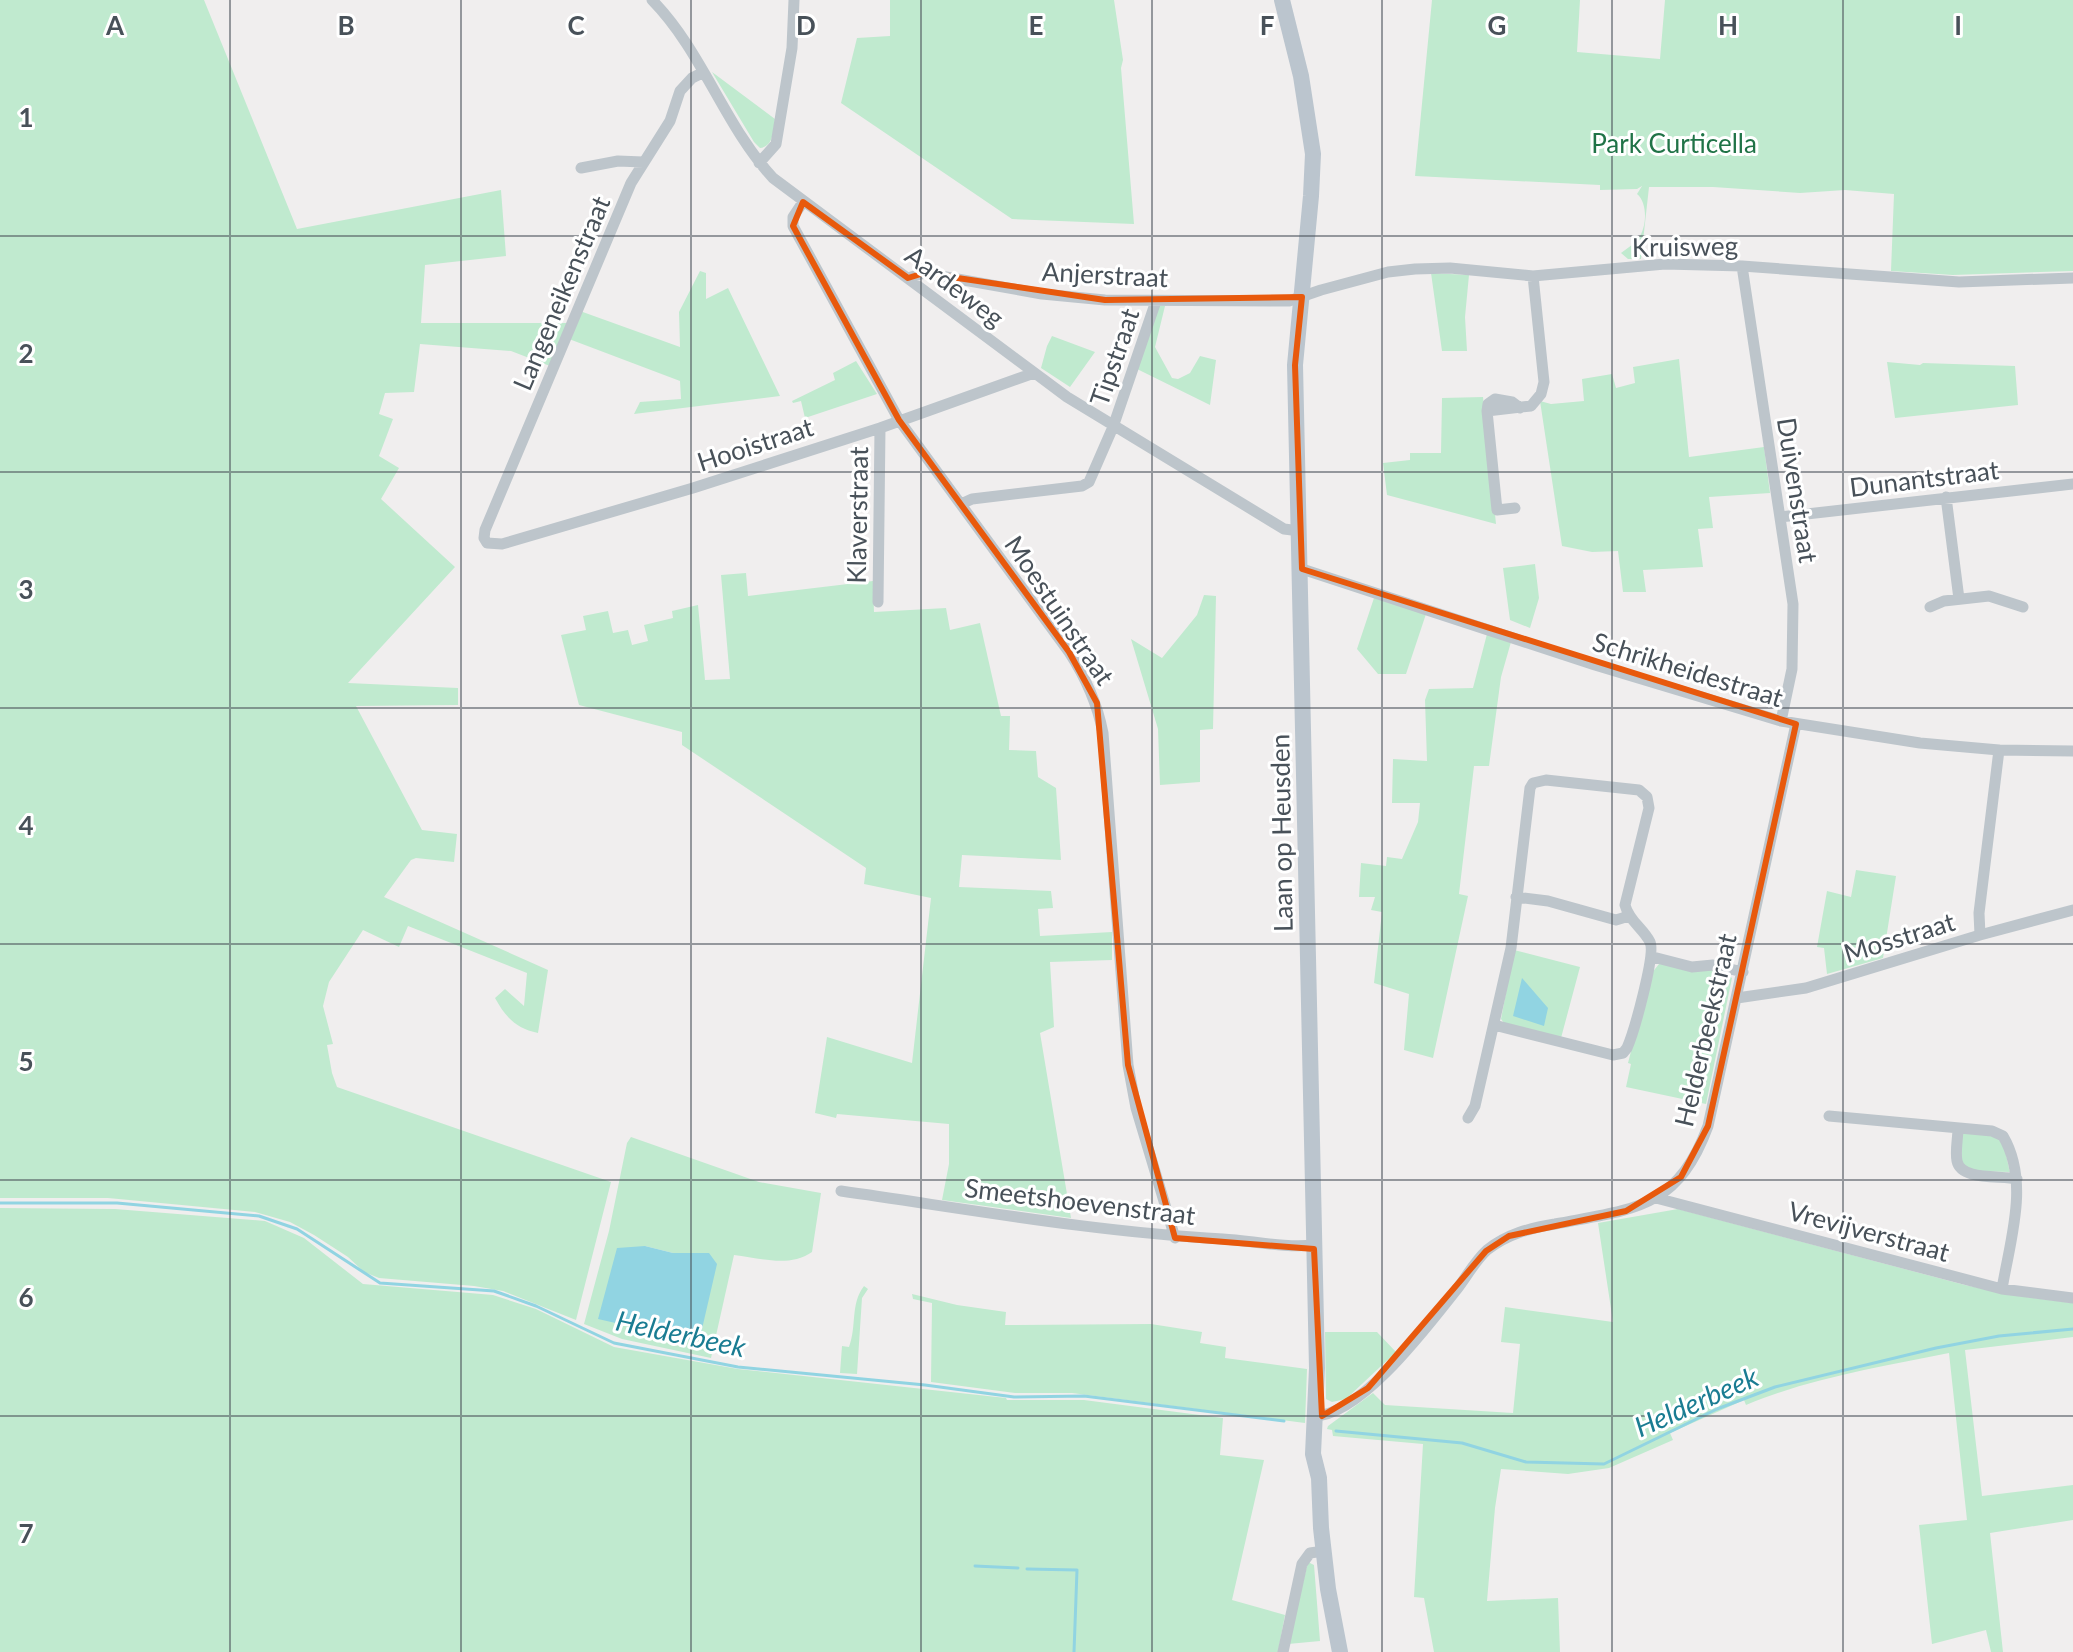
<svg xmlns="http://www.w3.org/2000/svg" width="2073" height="1652" font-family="Lato,sans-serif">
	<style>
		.green { fill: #c0eacf; fill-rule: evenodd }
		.water { fill: #91d4e2 }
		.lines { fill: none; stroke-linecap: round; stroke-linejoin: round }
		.stream { stroke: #91d4e2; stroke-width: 3 }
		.street { stroke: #bdc5cb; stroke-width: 11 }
		.secondary { stroke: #bbc5ce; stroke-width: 16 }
		.marked { fill: none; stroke: #e8590c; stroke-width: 6; stroke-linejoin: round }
		.grid { fill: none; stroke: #485159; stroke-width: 2; stroke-opacity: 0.55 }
		.labels { text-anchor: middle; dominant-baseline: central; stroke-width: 6; stroke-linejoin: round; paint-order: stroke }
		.park-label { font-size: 26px; fill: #207347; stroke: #fff }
		.street-label { font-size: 26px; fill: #485159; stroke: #fff }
		.water-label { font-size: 28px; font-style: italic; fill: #1a7c92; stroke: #fff }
		.grid-label { font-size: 26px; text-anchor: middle; font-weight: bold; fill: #485159; stroke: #fff; stroke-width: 6; stroke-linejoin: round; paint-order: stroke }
	</style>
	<rect width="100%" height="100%" fill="#f0eeee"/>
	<path class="green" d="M0,0H204L297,229L501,190L506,256L425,265L421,323H567L550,366L511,351L420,344L414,392L385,393L379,414L393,419L379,456L399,468L381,499L455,567L348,683L458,688V705L356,706L422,830L457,834L454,862L416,858L411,860L384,897L548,970L538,1033C516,1028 506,1018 495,998L505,989L524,1006L527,973L408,926L399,947L363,930L329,982L323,1006L333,1044L327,1045L332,1073L337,1087L611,1182L576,1320L503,1291L474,1286L379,1278L364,1272L348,1257L314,1235L290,1222L255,1212L108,1198H0Z
		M890,0H1114L1123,60L1121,68L1134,224L1012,219L841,103L857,38L890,36Z
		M1432,0H1580L1577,52L1660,59L1665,0H2073V271L1953,275L1891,271L1894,194L1845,190L1800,193L1713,187H1649L1641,259H1628L1621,253C1626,249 1633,245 1638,239C1647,228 1648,203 1637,194L1642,186L1637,189L1600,190V185L1415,176Z
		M712,72L775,119C773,131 774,146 760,148L754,142Z
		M700,271L706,273V299L728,288L780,396L634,414L640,402L681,399L680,381L569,339L580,311L680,347L679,312Z
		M1431,273L1469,275L1465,317L1467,351H1442Z
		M1157,306H1165L1155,347L1172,378L1178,379L1190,373L1200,356L1216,360L1210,405L1137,369Z
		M1052,336L1095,352L1070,387L1041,368L1047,346Z
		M1679,359L1689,457L1764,447L1770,493L1709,497L1713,528L1698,529L1703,567L1643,570L1646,592H1623L1618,551L1592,552L1562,546L1540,401L1551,404L1584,401L1582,379L1612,374L1616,388L1635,383L1633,367Z
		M856,361L877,394L805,418L801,401L793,403L792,401L835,380L833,373Z
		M1887,362L1920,365L1923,363L2015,366L2018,405L1895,418Z
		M1483,397L1496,524L1387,495L1383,463L1410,460V453H1441L1442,398Z
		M1535,564L1539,598L1530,628L1510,620L1503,568Z
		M746,573L748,596L873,581L874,612L946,608L950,630L980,623L1001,716H1010L1009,750L1036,751L1038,777L1056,788L1061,860L962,855L959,887L1051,891L1053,908L1038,909L1040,936L1112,932V960L1050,962L1054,1027L1040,1033L1071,1218L942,1200L949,1164V1124L837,1114L836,1118L815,1113L827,1037L912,1063L931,898L864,884L866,868L682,745V732L579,705L561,635L586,630L583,616L608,611L613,633L628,630L632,645L648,641L644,625L673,618L672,611L698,605L705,680L730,679L721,575Z
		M1204,595L1216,596L1213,729L1200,730V782L1160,785L1158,729L1131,639L1162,658L1197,615Z
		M1374,598L1426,614L1406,674H1378L1357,649Z
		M1487,634L1511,642L1501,677L1489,766H1474L1459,894L1468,896L1433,1058L1404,1050L1409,994L1374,983L1382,912L1371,910L1375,897H1359L1361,863L1386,866L1387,857L1402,859L1418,822L1420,803H1392L1393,759L1427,761L1425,700L1429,689L1473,688Z
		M1856,870L1896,876L1883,958L1827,974L1824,948L1817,947L1827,891L1851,897Z
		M1514,950L1580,967L1561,1038L1504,1023L1501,1019Z
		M1659,964C1681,966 1714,964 1732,978L1706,1104L1626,1087L1631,1064L1628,1063L1651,974Z
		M1967,1131C2005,1135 2002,1135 2010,1172L1972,1171L1961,1164L1962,1135Z
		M631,1137L759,1182L821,1193L812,1252C789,1268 760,1258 734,1255L711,1358L622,1339L584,1324L609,1231L627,1143ZM645,1246L673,1253H709L699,1341L673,1335Z
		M0,1208L115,1209L265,1221L304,1238L363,1284L493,1295L536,1309L614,1347L738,1369L1006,1398L1007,1400H1084L1223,1418L1220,1455L1264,1460L1232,1600L1285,1615L1278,1652H0Z
		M1678,1209L1965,1285L2011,1295L2073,1303V1337L1965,1350L1982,1496L2073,1485V1520L1990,1533L2003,1652H1991L1986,1630L1932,1644L1919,1525L1967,1520L1949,1353C1881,1367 1810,1378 1746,1405L1744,1400L1670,1433L1673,1440L1609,1468L1568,1474L1501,1469L1495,1508L1487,1601L1558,1598L1560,1652H1434L1424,1598L1414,1597L1423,1444L1333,1436L1332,1430L1327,1429L1328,1426L1373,1393L1385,1405L1513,1413L1520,1344L1501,1342L1505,1307L1613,1322L1598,1223Z
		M864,1286L868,1289L862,1298L857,1374L840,1373L842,1346L849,1347C857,1326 850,1304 864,1286Z
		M912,1294L957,1305L1006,1312L1005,1325L1151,1324L1202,1332L1200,1343L1226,1347L1225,1358L1307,1369L1305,1423L1072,1393H1015L931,1382L932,1303L913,1299Z
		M1325,1332H1377L1396,1352L1346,1399L1332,1402L1326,1399Z
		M1308,1562L1314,1565L1320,1641L1288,1644Z"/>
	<path class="water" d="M1522,978L1548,1008L1544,1026L1513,1016Z
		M645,1246L673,1253H709L717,1264L699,1342L598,1319L617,1248Z"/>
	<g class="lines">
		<path class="stream" d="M0,1203H117L259,1216L297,1229L380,1283L494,1291L536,1306L614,1343L738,1367L925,1385L1014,1397L1084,1396L1284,1421
			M1336,1431L1462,1443L1526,1462L1604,1464L1717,1409L1775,1387L1936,1348L1999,1336L2073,1329
			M975,1566L1018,1568
			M1027,1569L1077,1570L1074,1652"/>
		<path class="street" d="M652,0C703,52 724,125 773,178L1067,397L1284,529L1300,531
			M702,73L692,78L680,91L670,121L631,183L485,530L484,538L487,543L502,544L693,488L880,428L1034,373
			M759,163L776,144L792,48L794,0
			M581,168L618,161L643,162
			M803,202L793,217V226L899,420L1069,652C1086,678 1097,702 1103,733L1128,1065L1136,1108L1175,1238
			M1742,266L1793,604L1792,669L1781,721
			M908,278L924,273L1042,294L1105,300L1289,301L1321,290L1388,272L1415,269L1450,268L1533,276L1665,264L1742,266L1959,282L2073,278
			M1487,411L1531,406L1541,394L1544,382L1533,276
			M1946,497L1959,599
			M961,504L972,499L1082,486L1089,482L1113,427L1156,301
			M1515,508L1497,510L1487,411L1488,404L1495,399L1512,402L1520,408
			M1780,517L2073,484
			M1302,569L1595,665L1781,721L1920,743L1999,750L2073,751
			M878,602L880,428
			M1930,607L1944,601L1989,596L2023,607
			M1516,897L1548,901L1616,920L1629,916
			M1980,935L1979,913L1999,750
			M1653,957L1692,967L1713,965L1743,972
			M1737,998L1806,988L1980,935L2073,910
			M1829,1116L1992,1131L2003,1136C2030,1182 2010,1240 2002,1289
			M1468,1118L1475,1106L1511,948L1530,788L1533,783L1546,780L1639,790L1647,797L1649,808L1625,905C1629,921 1643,928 1650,942C1656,954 1634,1032 1627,1048L1623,1053L1613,1055L1494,1025
			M1958,1128C1958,1138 1955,1151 1957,1161C1961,1181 2001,1175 2017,1179
			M841,1191C968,1209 1095,1232 1223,1239C1253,1241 1285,1248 1314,1245
			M1656,1198L2002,1289L2073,1298
			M1314,1416C1361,1416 1429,1324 1457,1289C1467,1276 1475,1261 1487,1250C1507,1234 1530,1228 1555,1224C1633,1209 1677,1210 1708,1126L1796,724
			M1283,1652L1302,1564L1310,1553L1324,1551"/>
		<path class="secondary" d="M1282,0L1301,76L1313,154L1311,196L1295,365L1317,1368L1313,1454L1319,1478L1321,1528L1328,1589L1340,1652"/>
	</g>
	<path class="marked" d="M803,202L908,278L924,273L1105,300L1302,297L1295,365L1302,569L1796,724L1708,1126L1681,1177L1626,1211L1509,1236L1486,1251L1368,1388L1322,1416L1314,1249L1175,1238L1128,1065L1097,703L1069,652L899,420L793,226Z"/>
	<path class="grid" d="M230,0V1652M461,0V1652M691,0V1652M921,0V1652M1152,0V1652M1382,0V1652M1612,0V1652M1843,0V1652M0,236H2073M0,472H2073M0,708H2073M0,944H2073M0,1180H2073M0,1416H2073"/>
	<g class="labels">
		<g class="park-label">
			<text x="1674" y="143">Park Curticella</text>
		</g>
		<g class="street-label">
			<text transform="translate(1685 246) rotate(-1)">Kruisweg</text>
			<text transform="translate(1105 274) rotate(3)">Anjerstraat</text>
			<text transform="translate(955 286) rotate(37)">Aardeweg</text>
			<text transform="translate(561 293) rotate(-67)">Langeneikenstraat</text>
			<text transform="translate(1114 357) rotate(-71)">Tipstraat</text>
			<text transform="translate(755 444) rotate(-18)">Hooistraat</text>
			<text transform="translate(1924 478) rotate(-7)">Dunantstraat</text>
			<text transform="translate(1798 490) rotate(81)">Duivenstraat</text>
			<text transform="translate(857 515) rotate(-89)">Klaverstraat</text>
			<text transform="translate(1060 610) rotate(56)">Moestuinstraat</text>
			<text transform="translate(1688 669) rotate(17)">Schrikheidestraat</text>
			<text transform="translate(1281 833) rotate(-91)">Laan op Heusden</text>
			<text transform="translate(1899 937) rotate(-17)">Mosstraat</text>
			<text transform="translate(1705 1030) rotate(-77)">Helderbeekstraat</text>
			<text transform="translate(1080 1201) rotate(7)">Smeetshoevenstraat</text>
			<text transform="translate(1869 1231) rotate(15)">Vrevijverstraat</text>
		</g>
		<g class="water-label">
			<text transform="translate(681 1333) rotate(12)">Helderbeek</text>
			<text transform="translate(1696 1401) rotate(-24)">Helderbeek</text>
		</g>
	</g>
	<g class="grid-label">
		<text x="115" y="35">A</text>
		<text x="346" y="35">B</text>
		<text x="576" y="35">C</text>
		<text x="806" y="35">D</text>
		<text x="1036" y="35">E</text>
		<text x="1267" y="35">F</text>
		<text x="1497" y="35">G</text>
		<text x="1728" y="35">H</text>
		<text x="1958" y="35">I</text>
		<text x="26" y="127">1</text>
		<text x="26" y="363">2</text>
		<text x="26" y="599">3</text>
		<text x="26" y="835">4</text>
		<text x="26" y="1071">5</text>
		<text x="26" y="1307">6</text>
		<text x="26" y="1543">7</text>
	</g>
</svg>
